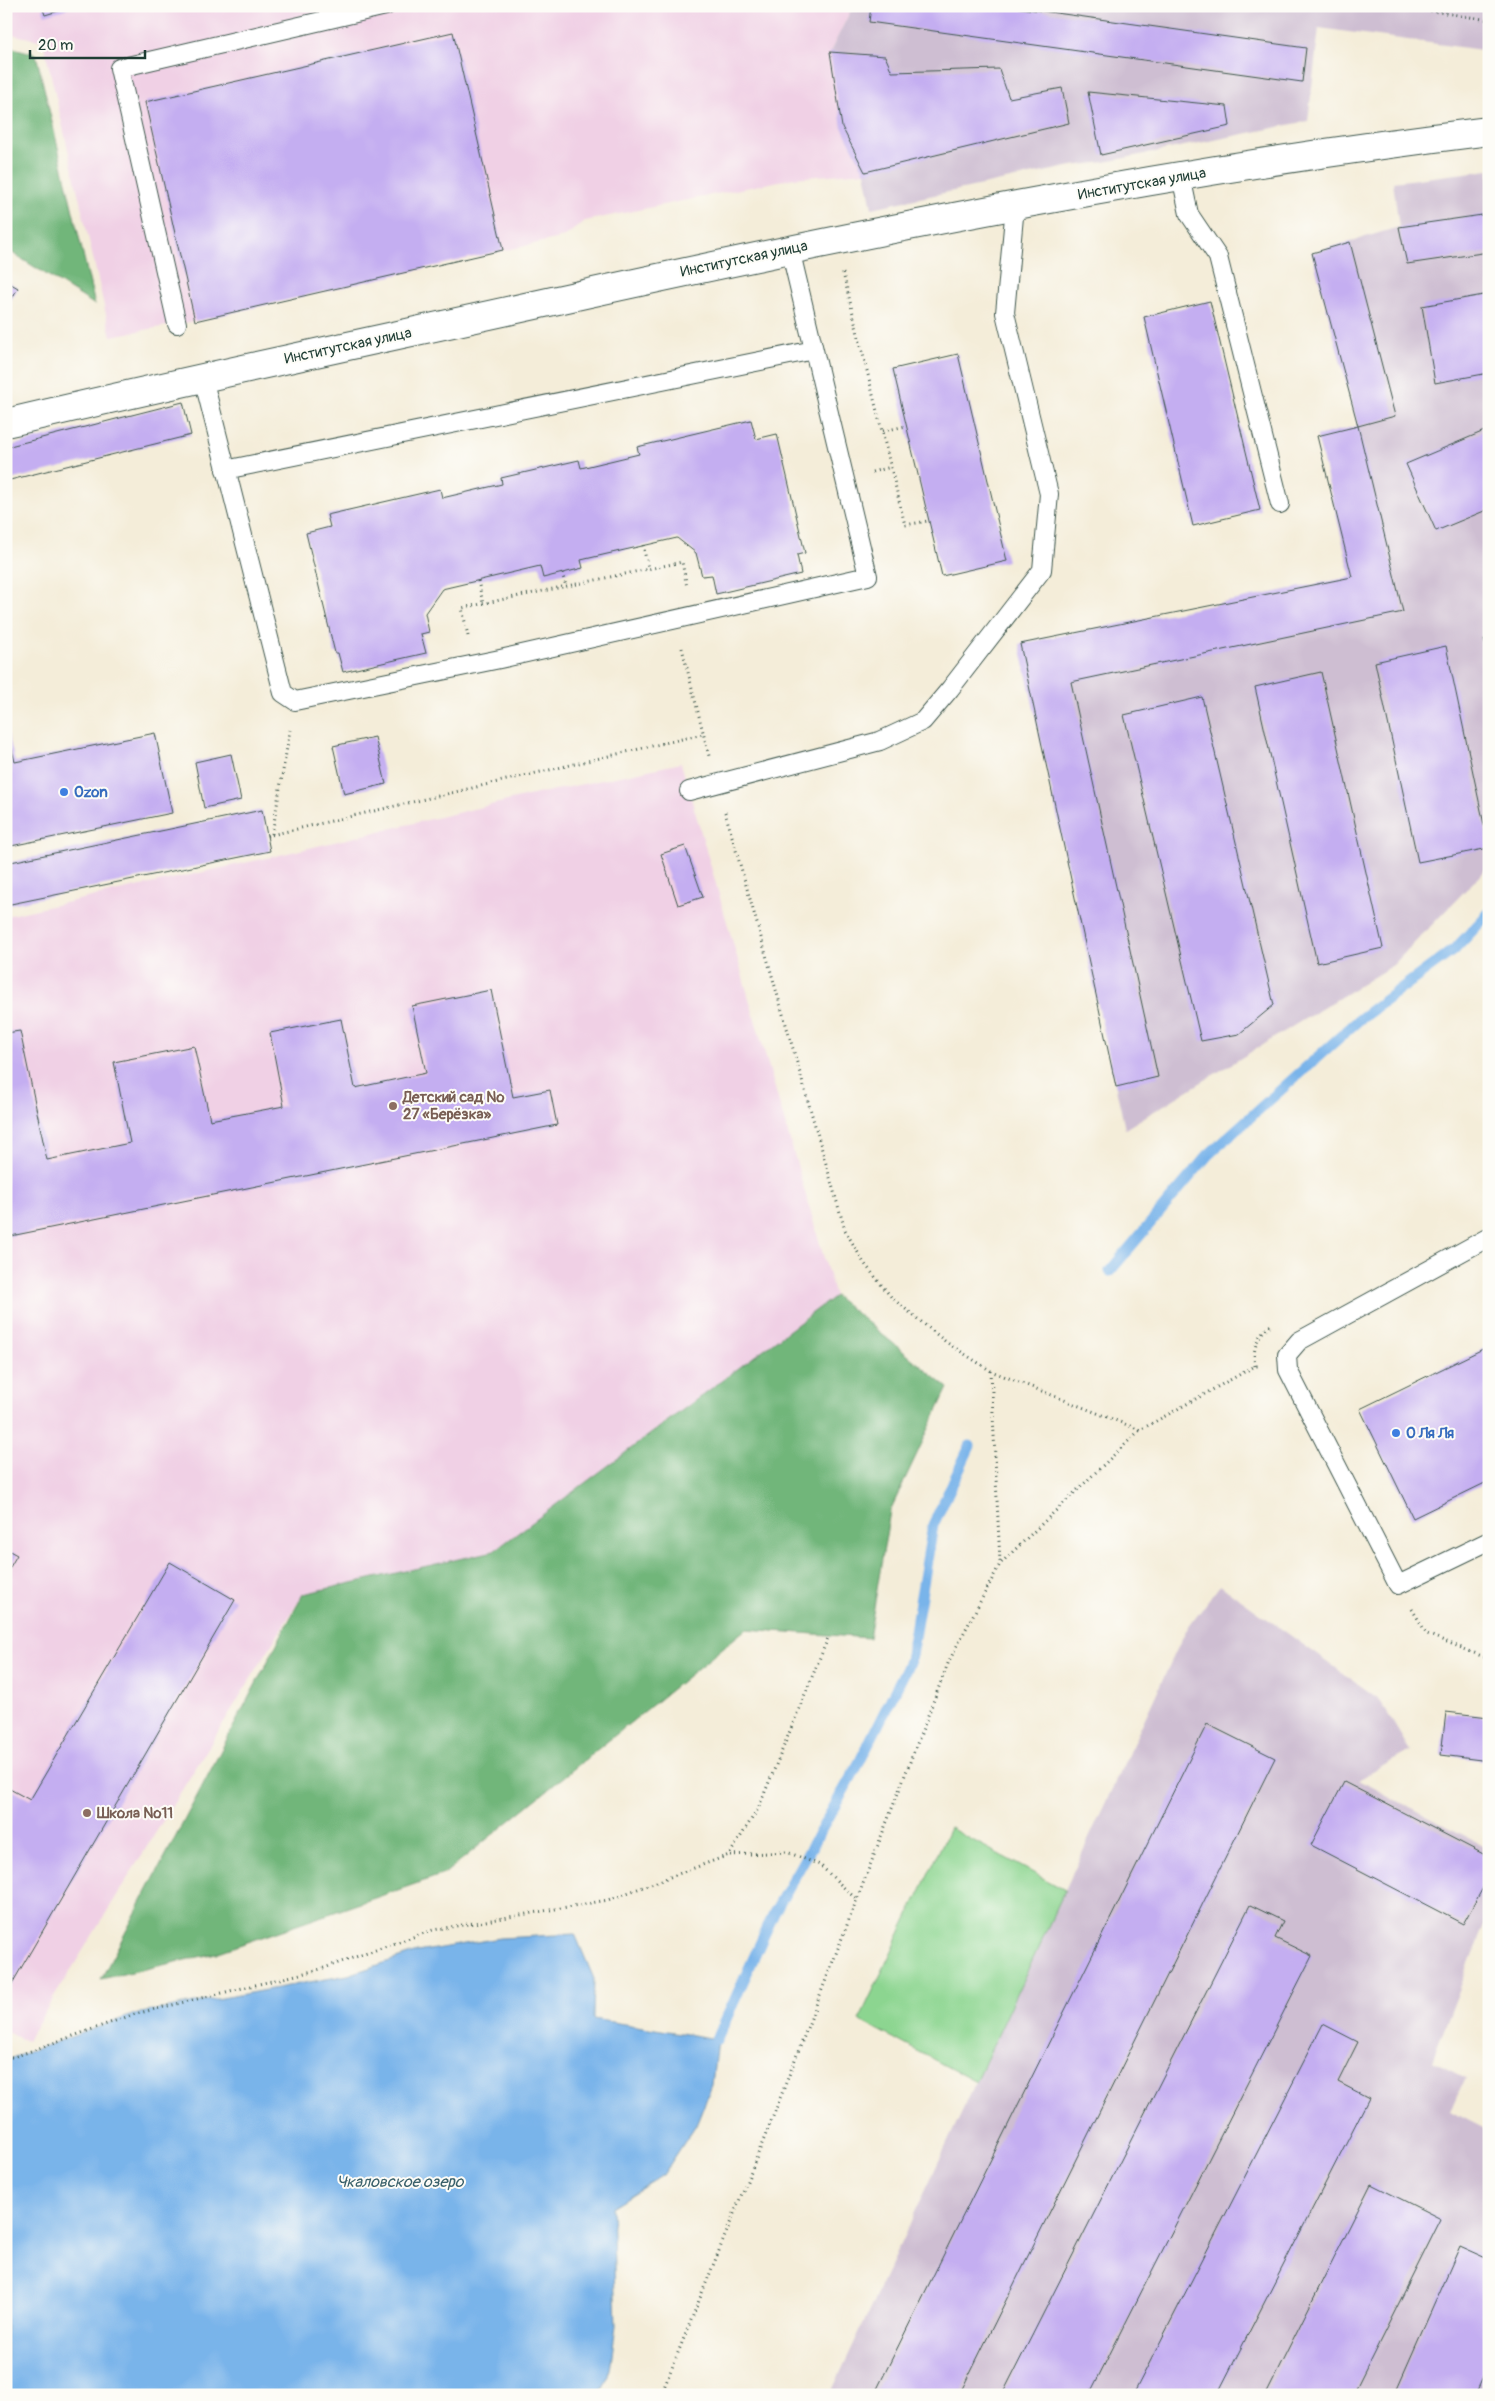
<svg xmlns="http://www.w3.org/2000/svg" width="1495" height="2401" font-family="Pangolin,sans-serif">
	<style>
		.built { fill: #f0d0e5 }
		.industrial { fill: #cebed2 }
		.green { fill: #8cd590; stroke: #568962 }
		.forest { fill: #71b67a; stroke: #487a57 }
		.water { fill: #79b4ea; stroke: #4c788f }
		.lines { fill: none; stroke-linecap: round; stroke-linejoin: round }
		.stream { stroke: #79b4ea; stroke-width: 11 }
		.building { fill: #c4aef1 }
		.service-casing { stroke: #3f574d; stroke-width: 20 }
		.tertiary-casing { stroke: #3f574d; stroke-width: 30 }
		.path { stroke: #3f574d; stroke-width: 3; stroke-dasharray: 1 4; stroke-linecap: butt }
		.service { stroke: #fff; stroke-width: 18 }
		.tertiary { stroke: #fff; stroke-width: 28 }
		.shop-dot { fill: #3f7fe0; stroke: #fdfcf7; stroke-width: 2 }
		.education-dot { fill: #8d6e63; stroke: #fdfcf7; stroke-width: 2 }
		.labels { text-anchor: middle; dominant-baseline: central; stroke-width: 4; stroke-linejoin: round; paint-order: stroke }
		.street-label { font-size: 15px; fill: #1f3d34; stroke: #fdfcf7 }
		.shop-label { font-size: 15px; font-weight: bold; fill: #366cbe; stroke: #fdfcf7; text-anchor: start }
		.education-label { font-size: 15px; font-weight: bold; fill: #785e54; stroke: #fdfcf7; text-anchor: start }
		.water-label { font-size: 16px; font-style: italic; fill: #3a616b; stroke: #fdfcf7 }
	</style>
	<rect width="100%" height="100%" fill="#fdfcf7"/>
	<filter id="ink" filterUnits="userSpaceOnUse"><feTurbulence type="fractalNoise" baseFrequency=".02" numOctaves="2"/><feDisplacementMap in="SourceGraphic" scale="10" xChannelSelector="R" yChannelSelector="G"/><feConvolveMatrix kernelMatrix="1 2 1 2 8 2 1 2 1" color-interpolation-filters="sRGB"/></filter>
	<filter id="wash" filterUnits="userSpaceOnUse"><feTurbulence type="fractalNoise" baseFrequency=".0096" numOctaves="4" result="noise"/><feDisplacementMap in="SourceGraphic" scale="20" xChannelSelector="R" yChannelSelector="G"/><feGaussianBlur stdDeviation="1.12" result="paint"/><feColorMatrix in="noise" values="0 0 0 0 0 0 0 0 0 0 0 0 0 0 0 0 0 1.4 0 .05"/><feComposite in="paint" operator="in"/></filter>
	<g filter="url(#wash)">
		<rect width="100%" height="100%" fill="#f4edd9"/>
		<path class="built" d="M6,6H853L830,52L842,127L865,172L794,178L585,221L564,237L195,321L111,336L43,41L6,33Z
			M681,763L835,1296L494,1551L303,1594L27,2041L6,2032V916L271,857L532,795Z"/>
		<path class="industrial" d="M853,6H1489V51L1319,28L1308,121L1105,162L1072,166L872,208L865,172L842,127L830,52Z
			M1489,170V866L1393,965L1125,1129L1020,644L1351,577L1317,436L1358,426L1312,253L1399,227L1393,182Z
			M1220,1585L1379,1699L1410,1751L1358,1780L1489,1849V1912L1432,2061L1465,2078L1450,2111L1489,2131V2395H830L1185,1632Z"/>
		<path class="green" d="M950,1828L1065,1890L976,2082L859,2020Z"/>
		<path class="forest" d="M6,46L36,54L95,305L6,249Z
			M835,1296L948,1388L890,1511L869,1638L746,1629L444,1874L216,1953L101,1979L303,1594L494,1551Z"/>
		<path class="water" d="M575,1934L594,1979L593,2019L717,2039L712,2085L697,2123L663,2175L612,2207L616,2326L609,2376L599,2395H6V2060L135,2014L348,1975L417,1952L500,1938Z"/>
		<g class="lines">
			<path class="stream" d="M1110,1271L1208,1155L1360,1019L1456,948L1489,913
				M717,2039L774,1913L859,1763L910,1661L933,1525L970,1446"/>
		</g>
		<g id="blocks">
			<path class="building" d="M42,6H72V7L45,15Z
				M871,6H1006L1306,48L1302,82L869,22Z
				M453,32L503,250L195,321L145,102Z
				M830,52L885,56L892,72L999,69L1009,98L1062,88L1069,123L865,172L842,127Z
				M1088,92L1227,106L1230,126L1101,155Z
				M1489,214V252L1407,264L1399,227Z
				M1350,242L1395,416L1358,426L1403,612L1071,682L1158,1077L1116,1087L1020,644L1352,577L1317,436L1358,426L1312,253Z
				M6,281L18,288L6,308Z
				M1489,294V373L1435,383L1422,306Z
				M1210,301L1260,510L1193,526L1144,317Z
				M958,354L1007,561L942,576L893,369Z
				M183,402L191,435L6,481V447Z
				M751,420L756,439L777,434L805,553L797,555L801,574L716,594L712,575L702,576L696,553L677,538L581,560L583,568L543,578L540,566L442,589L425,613L429,632L421,634L426,653L343,672L338,653H335L306,533L330,527L327,515L440,489L442,498L502,484L501,478L579,460L581,468L639,454L637,447Z
				M1489,429V509L1436,531L1406,464Z
				M1489,638V656H1488L1484,639Z
				M1446,646L1489,848L1418,862L1375,662Z
				M1321,672L1383,948L1317,963L1255,687Z
				M1202,697L1274,1005L1239,1034L1201,1041L1124,715Z
				M6,726L15,762L155,733L172,813L6,847Z
				M375,737L386,784L344,794L333,746Z
				M231,754L241,800L204,808L195,762Z
				M262,810L270,851L6,905V863Z
				M685,846L703,897L678,905L661,854Z
				M491,990L513,1097L550,1090L557,1125L6,1237V1033L20,1031L47,1160L130,1143L114,1062L194,1046L210,1120L284,1106L270,1033L341,1019L355,1088L426,1073L412,1006Z
				M1489,1346V1481L1413,1518L1360,1409Z
				M6,1549L17,1555L6,1574Z
				M170,1562L235,1600L6,1994V1787L30,1800Z
				M1446,1712L1489,1717V1761L1441,1755Z
				M1207,1724L1275,1758L959,2395H884L876,2391Z
				M1344,1782L1489,1857V1877L1463,1924L1311,1845Z
				M1250,1905L1283,1921L1275,1938L1312,1956L1089,2395H1002Z
				M1323,2024L1358,2042L1338,2082L1369,2098L1217,2395H1133Z
				M1371,2184L1441,2219L1353,2395H1265Z
				M1460,2246L1489,2259V2362L1474,2395H1394Z"/>
		</g>
	</g>
	<g filter="url(#ink)">
		<use href="#blocks" fill-opacity="0" stroke="#3f574d" stroke-width="1"/>
		<g class="lines">
			<defs>
				<path id="service" d="M1181,176L1189,214L1218,257L1280,504
					M177,324L119,68L386,6
					M203,378L283,693L295,701L500,659L868,576L814,350
					M225,470L814,350L790,249
					M689,791L880,741L923,721L950,689L1042,570L1049,494L1005,313L1015,206
					M1489,1237L1299,1341L1287,1355L1288,1370L1398,1585L1489,1541"/>
				<path id="tertiary" d="M6,423C191,379 377,340 562,299C869,231 1177,169 1489,131"/>
			</defs>
			<use href="#service" class="service-casing"/>
			<use href="#tertiary" class="tertiary-casing"/>
			<path class="path" d="M1401,6L1489,20
				M843,273L905,525L928,521
				M883,431L906,426
				M872,472L891,467
				M643,545L648,569
				M562,573L566,586
				M478,581L483,603
				M468,636L462,608L682,562L687,587
				M682,648L709,756
				M725,812L845,1230L864,1263L892,1298L946,1342L991,1371L1140,1430
				M272,834L290,730
				M267,836L703,734
				M1255,1366C1252,1349 1257,1333 1273,1324
				M991,1371L1000,1563
				M1412,1609L1427,1634L1489,1659
				M730,1855L787,1852L820,1865L856,1899
				M6,2057H14L135,2014L321,1969L433,1930L608,1900L729,1855L758,1809L828,1638
				M661,2395L774,2114L949,1661L1000,1564L1140,1430L1255,1366H1258"/>
			<use href="#service" class="service"/>
			<use href="#tertiary" class="tertiary"/>
		</g>
	</g>
	<g class="shop-dot">
		<circle cx="64" cy="792" r="5"/>
		<circle cx="1396" cy="1433" r="5"/>
	</g>
	<g class="education-dot">
		<circle cx="393" cy="1106" r="5"/>
		<circle cx="87" cy="1813" r="5"/>
	</g>
	<g class="labels">
		<g class="street-label">
			<text transform="translate(1142 184) rotate(-10)">Институтская улица</text>
			<text transform="translate(744 259) rotate(-12)">Институтская улица</text>
			<text transform="translate(348 346) rotate(-12)">Институтская улица</text>
		</g>
		<g class="shop-label">
			<text x="74" y="792">Ozon</text>
			<text x="1406" y="1433">О Ля Ля</text>
		</g>
		<g class="education-label">
			<text x="403" y="1097">Детский сад №<tspan x="403" dy="17">27 «Берёзка»</tspan></text>
			<text x="97" y="1813">Школа №11</text>
		</g>
		<g class="water-label">
			<text x="400" y="2182">Чкаловское озеро</text>
		</g>
	</g>
	<rect width="1495" height="2401" fill="none" stroke="#fdfcf7" stroke-width="25"/>
	<path d="M30 50v8h115v-8" fill="none" stroke="#1f3d34" stroke-width="2.5"/>
	<text x="38" y="50" font-size="15" fill="#1f3d34" stroke="#fdfcf7" stroke-width="4" paint-order="stroke">20 m</text>
</svg>
